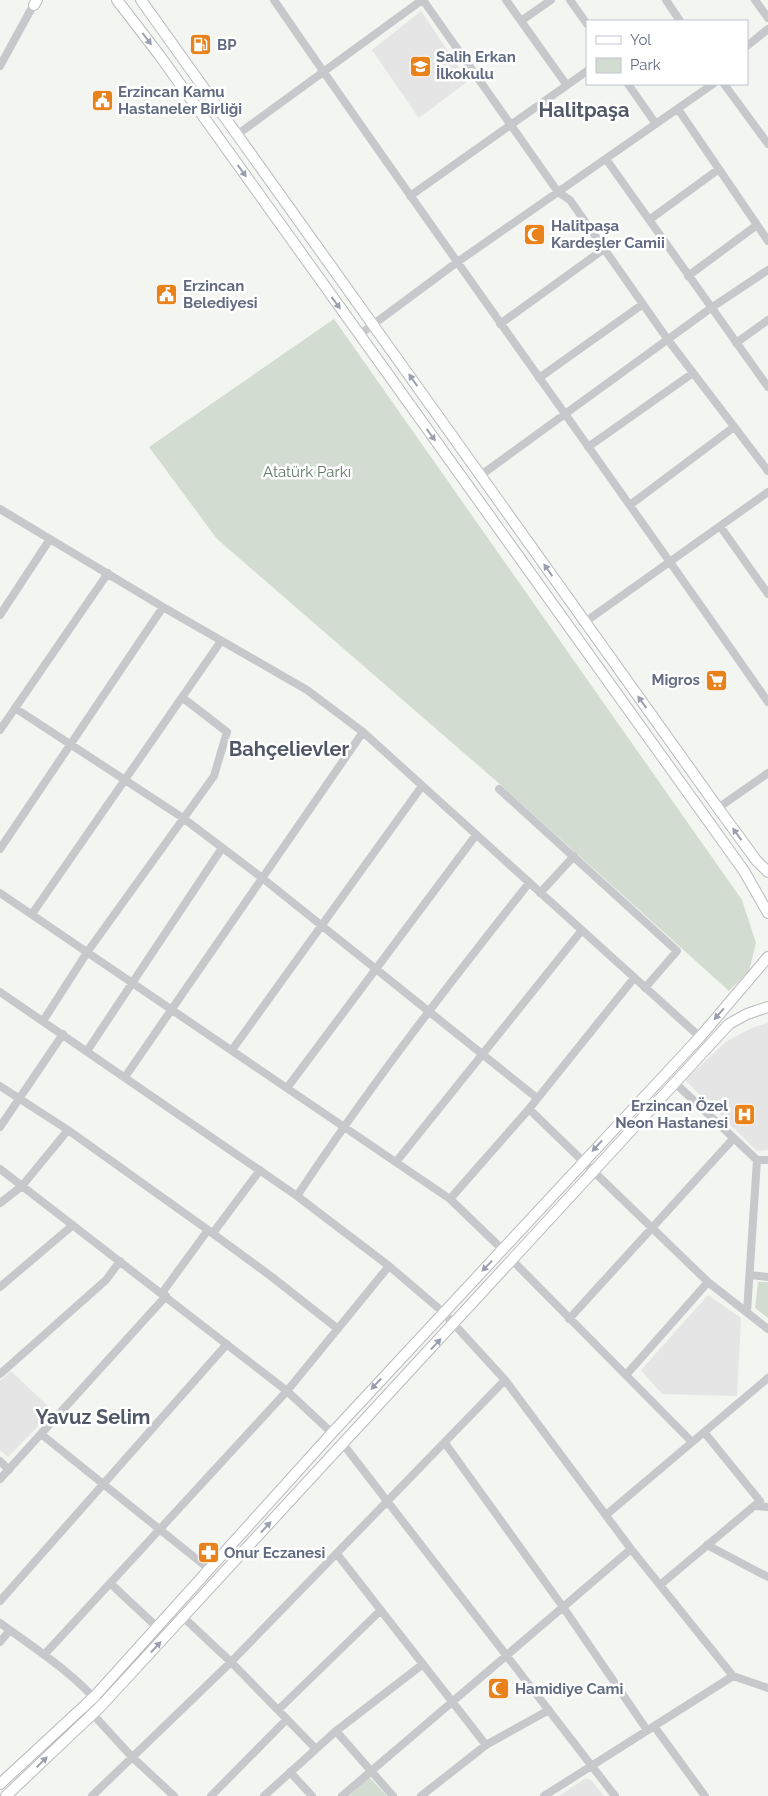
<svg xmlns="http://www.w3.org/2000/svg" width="768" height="1796" font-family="Raleway,sans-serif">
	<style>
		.built { fill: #e4e5e4 }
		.green { fill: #d2dcd1 }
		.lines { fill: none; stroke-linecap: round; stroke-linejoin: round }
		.major-casing { stroke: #b8babf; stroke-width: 12 }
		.minor { stroke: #c6c8cc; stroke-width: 8 }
		.major { stroke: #fff; stroke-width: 10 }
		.oneway { fill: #999fae }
		.labels { text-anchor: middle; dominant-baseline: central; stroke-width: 5; stroke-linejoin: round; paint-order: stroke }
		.poi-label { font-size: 15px; font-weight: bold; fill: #626b82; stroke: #fff; text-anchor: start }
		.park-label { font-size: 15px; fill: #617963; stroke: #fff }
		.district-label { font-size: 20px; font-weight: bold; fill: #505767; stroke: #fff }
	</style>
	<rect width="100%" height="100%" fill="#f3f5f0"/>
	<path class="built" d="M421,11L468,81L419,118L372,50Z
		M768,1023V1150L757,1151L685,1080L727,1041L754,1027Z
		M708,1295L741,1318L737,1396L662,1394L641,1370Z
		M11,1371L53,1411L8,1457L0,1450V1381Z
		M586,1778L592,1781L604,1796H559Z"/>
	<path class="green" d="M334,319L742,900L756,943L749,971L729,991L502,786L217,539L149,447Z
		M758,1282H768V1318L755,1308Z
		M369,1777L387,1796H349Z"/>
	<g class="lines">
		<defs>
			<path id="major" d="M117,0L160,56L744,871L768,913
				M141,0L718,808L756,860L768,872
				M34,5L37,0
				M0,1784L94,1697L332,1433L700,1037L768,957
				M6,1796L101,1706L729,1024L747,1014L768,1007"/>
		</defs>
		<use href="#major" class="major-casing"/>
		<path class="minor" d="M274,0C436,236 605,467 768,702
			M423,0L558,192L713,84
			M506,0L566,84
			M570,0L587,24
			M666,0L680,21
			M755,0L768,18
			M521,21L551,0
			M747,46L768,29
			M0,66L35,2
			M628,84L656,124
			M724,84L768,144
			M678,109L768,241
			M238,134L422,0
			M606,159L768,387
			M410,196L587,71
			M649,220L719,169
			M688,276L757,225
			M500,324L604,249
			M359,335L456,263L558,192L570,200L668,340L768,471
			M736,343L768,320
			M539,378L643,304
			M588,447L693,373
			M481,475L711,308L768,270
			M630,505L734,427
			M0,509L163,607L307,690L363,732L700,1037
			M720,526L768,594
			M0,615L50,539
			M585,622L768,492
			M15,708L183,818L261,877L537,1098
			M0,730L108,573
			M499,789L677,951L645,988
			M718,808L768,773
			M0,849L163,607
			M0,893L450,1199L503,1250
			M540,893L574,856
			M32,914L221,641
			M0,992L297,1196L389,1266L443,1312L505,1380L631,1549L733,1676L768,1688
			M43,1021L88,951L214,776L227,732L183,698
			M232,1050L422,786
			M87,1051L222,848
			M125,1077L363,732
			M674,1082L757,1160H768
			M0,1086L68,1130L208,1230L272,1277L338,1329
			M287,1088L476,835
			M529,1109L708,1282L768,1329
			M0,1127L63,1034
			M396,1162L582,930
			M0,1169L287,1391L332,1433
			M297,1196C369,1087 448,985 529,883
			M450,1199L529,1109L634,978
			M0,1203L22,1186L68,1130
			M213,1233L260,1170
			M512,1260L692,1442
			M750,1275L768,1277
			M0,1287L73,1225
			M162,1293L208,1230
			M747,1312L757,1160
			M569,1319L733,1139
			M0,1374L106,1280L120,1261
			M626,1375L708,1282
			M41,1434L209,1569
			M445,1443L563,1607L647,1730
			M343,1444L615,1796
			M0,1461L9,1470
			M0,1479L166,1296
			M756,1506L768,1507
			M606,1515L768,1378
			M707,1545L768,1577
			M337,1554L486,1745
			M111,1584L157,1627
			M660,1585L760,1501L704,1432
			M0,1601L227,1344
			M183,1617L231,1662L316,1749
			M0,1623C33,1647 75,1674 101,1706
			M0,1642L10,1630
			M44,1655L287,1391L389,1266
			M89,1710L132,1757L174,1796
			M278,1710L381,1610
			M654,1726L705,1796
			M336,1731L393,1796
			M290,1772L312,1796
			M92,1796L231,1662L505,1380
			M211,1796L287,1719
			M264,1796L336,1731L423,1664
			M342,1796L631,1549
			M421,1796L486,1745L549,1710
			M544,1796L733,1676"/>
		<use href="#major" class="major"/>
	</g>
	<defs><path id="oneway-solid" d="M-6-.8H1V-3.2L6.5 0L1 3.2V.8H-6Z" transform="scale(1.25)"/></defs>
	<g class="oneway">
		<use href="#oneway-solid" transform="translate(147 39) rotate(53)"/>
		<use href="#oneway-solid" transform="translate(242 171) rotate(54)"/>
		<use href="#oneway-solid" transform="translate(336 303) rotate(54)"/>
		<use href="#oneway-solid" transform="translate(413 380) rotate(-125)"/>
		<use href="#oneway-solid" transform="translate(431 435) rotate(54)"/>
		<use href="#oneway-solid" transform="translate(548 570) rotate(-125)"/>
		<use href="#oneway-solid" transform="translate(642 702) rotate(-125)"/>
		<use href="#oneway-solid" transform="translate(737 834) rotate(-126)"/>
		<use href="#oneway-solid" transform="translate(719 1014) rotate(131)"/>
		<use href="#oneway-solid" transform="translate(597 1146) rotate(133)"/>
		<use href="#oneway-solid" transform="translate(487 1266) rotate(134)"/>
		<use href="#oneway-solid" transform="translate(436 1344) rotate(-47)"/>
		<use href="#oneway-solid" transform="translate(376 1384) rotate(133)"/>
		<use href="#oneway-solid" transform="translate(266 1527) rotate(-47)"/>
		<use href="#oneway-solid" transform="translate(156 1647) rotate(-47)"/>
		<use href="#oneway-solid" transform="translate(42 1762) rotate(-44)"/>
	</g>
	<defs>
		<symbol id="fuel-square" viewBox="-11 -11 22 22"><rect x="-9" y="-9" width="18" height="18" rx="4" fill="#ea821b" stroke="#fff"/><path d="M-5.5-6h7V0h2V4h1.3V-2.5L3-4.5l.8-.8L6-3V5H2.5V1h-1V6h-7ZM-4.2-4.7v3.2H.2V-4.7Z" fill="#fff"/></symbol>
		<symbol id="school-square" viewBox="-11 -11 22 22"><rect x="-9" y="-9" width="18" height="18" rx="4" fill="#ea821b" stroke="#fff"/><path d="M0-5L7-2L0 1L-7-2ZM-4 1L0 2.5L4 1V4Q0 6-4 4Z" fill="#fff"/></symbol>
		<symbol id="civic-square" viewBox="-11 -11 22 22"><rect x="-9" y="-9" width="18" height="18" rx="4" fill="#ea821b" stroke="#fff"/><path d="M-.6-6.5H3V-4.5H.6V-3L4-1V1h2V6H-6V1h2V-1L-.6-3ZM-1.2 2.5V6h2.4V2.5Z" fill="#fff"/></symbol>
		<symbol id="mosque-square" viewBox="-11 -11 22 22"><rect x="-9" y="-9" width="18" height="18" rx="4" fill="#ea821b" stroke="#fff"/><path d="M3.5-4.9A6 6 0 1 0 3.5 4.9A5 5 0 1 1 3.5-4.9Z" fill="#fff"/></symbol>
		<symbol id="supermarket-square" viewBox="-11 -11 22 22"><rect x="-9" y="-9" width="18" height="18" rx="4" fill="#ea821b" stroke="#fff"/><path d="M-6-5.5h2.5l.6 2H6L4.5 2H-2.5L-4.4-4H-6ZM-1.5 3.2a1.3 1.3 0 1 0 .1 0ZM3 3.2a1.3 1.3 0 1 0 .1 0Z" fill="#fff"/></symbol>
		<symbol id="hospital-square" viewBox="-11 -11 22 22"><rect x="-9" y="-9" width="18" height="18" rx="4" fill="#ea821b" stroke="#fff"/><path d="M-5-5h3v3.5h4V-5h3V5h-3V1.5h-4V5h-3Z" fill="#fff"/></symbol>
		<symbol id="pharmacy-square" viewBox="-11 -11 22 22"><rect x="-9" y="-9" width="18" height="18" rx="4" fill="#ea821b" stroke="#fff"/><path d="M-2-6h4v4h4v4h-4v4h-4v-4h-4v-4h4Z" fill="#fff"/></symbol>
	</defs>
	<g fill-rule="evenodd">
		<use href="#fuel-square" x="188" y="32" width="25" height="25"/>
		<use href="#school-square" x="408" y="54" width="25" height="25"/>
		<use href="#civic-square" x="90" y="88" width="25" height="25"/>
		<use href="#mosque-square" x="522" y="222" width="25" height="25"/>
		<use href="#civic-square" x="154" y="282" width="25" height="25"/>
		<use href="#supermarket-square" x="704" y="668" width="25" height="25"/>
		<use href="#hospital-square" x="732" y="1102" width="25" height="25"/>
		<use href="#pharmacy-square" x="196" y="1540" width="25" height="25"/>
		<use href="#mosque-square" x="486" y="1676" width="25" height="25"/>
	</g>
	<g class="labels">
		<g class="poi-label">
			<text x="217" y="45">BP</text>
			<text x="436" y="57">Salih Erkan<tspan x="436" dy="17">İlkokulu</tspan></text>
			<text x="118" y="92">Erzincan Kamu<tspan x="118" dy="17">Hastaneler Birliği</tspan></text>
			<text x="551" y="226">Halitpaşa<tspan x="551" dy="17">Kardeşler Camii</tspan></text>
			<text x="183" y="286">Erzincan<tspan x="183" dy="17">Belediyesi</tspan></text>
			<text x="700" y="680" text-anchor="end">Migros</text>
			<text x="728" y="1106" text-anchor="end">Erzincan Özel<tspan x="728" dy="17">Neon Hastanesi</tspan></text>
			<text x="224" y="1553">Onur Eczanesi</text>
			<text x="515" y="1689">Hamidiye Cami</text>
		</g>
		<g class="park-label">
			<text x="307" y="472">Atatürk Parkı</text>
		</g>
		<g class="district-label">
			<text x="584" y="110">Halitpaşa</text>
			<text x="289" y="749">Bahçelievler</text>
			<text x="93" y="1417">Yavuz Selim</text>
		</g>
	</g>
	<rect x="586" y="20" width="162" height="65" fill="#ffffff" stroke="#c0c4cd"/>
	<rect x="596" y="36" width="25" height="8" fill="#ffffff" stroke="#c0c4cd"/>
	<text x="630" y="45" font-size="15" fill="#626b82">Yol</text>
	<rect x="596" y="58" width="25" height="15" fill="#d2dcd1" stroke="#c0c4cd"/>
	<text x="630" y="70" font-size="15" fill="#626b82">Park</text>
</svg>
